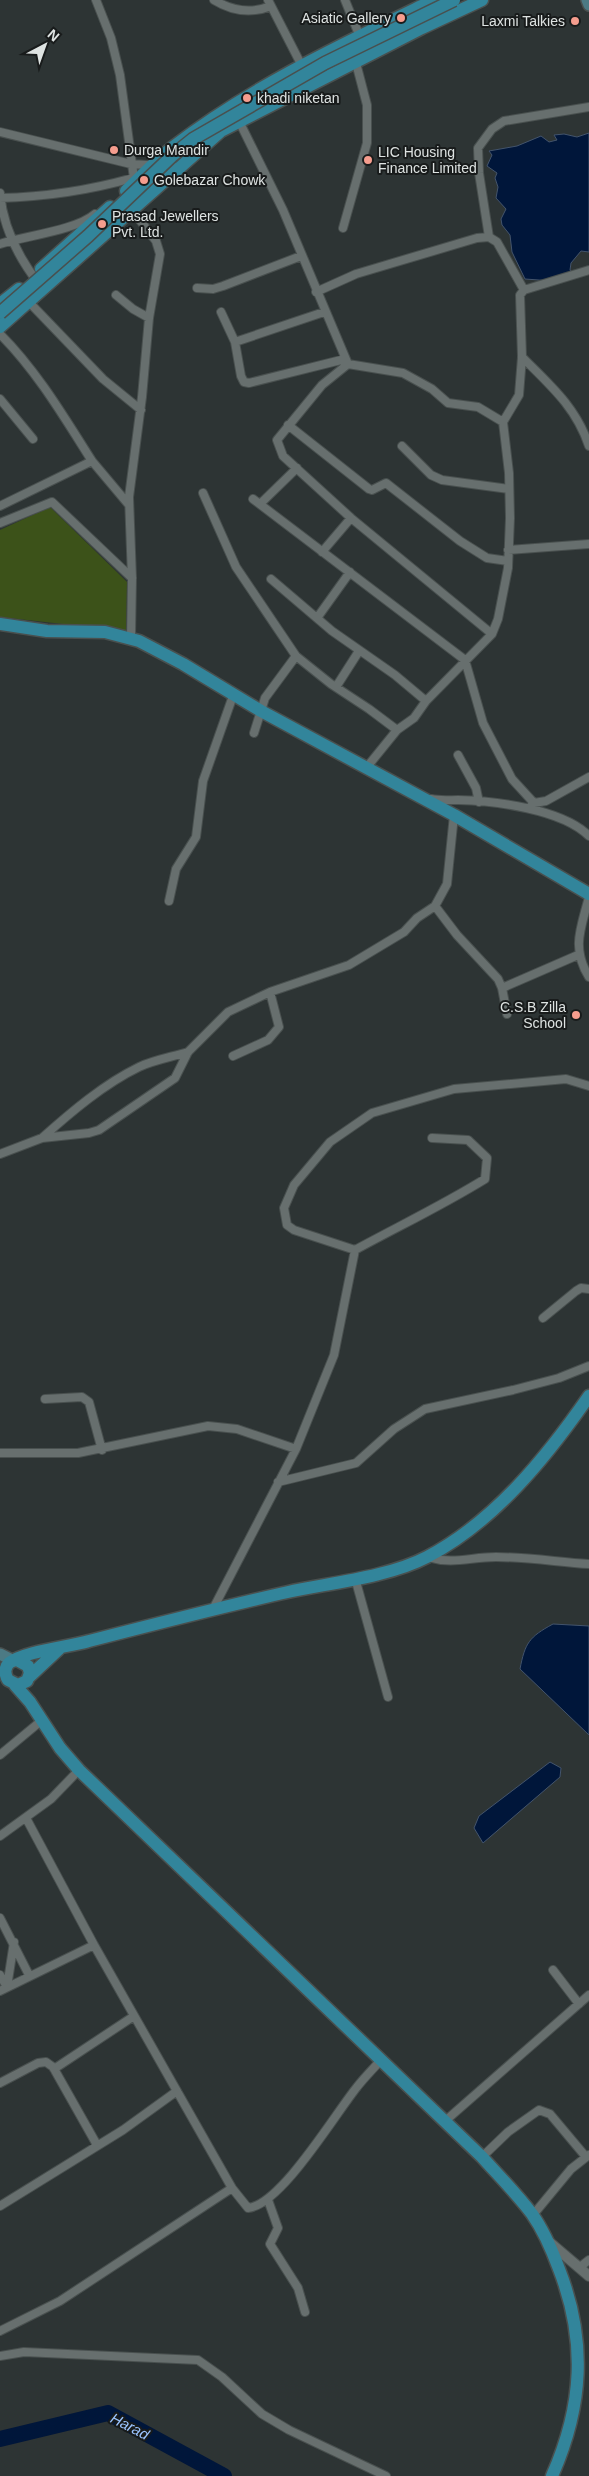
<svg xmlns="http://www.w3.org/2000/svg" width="589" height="2476" font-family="Helvetica,sans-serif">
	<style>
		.green { fill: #3c5219 }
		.water { fill: #00163a; stroke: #43546c }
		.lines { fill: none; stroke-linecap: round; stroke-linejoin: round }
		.river { stroke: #00163a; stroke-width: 16 }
		.minor-casing { stroke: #49504f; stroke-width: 10 }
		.tertiary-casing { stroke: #49504f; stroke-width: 12 }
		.secondary-casing { stroke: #49504f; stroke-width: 14 }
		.primary-casing { stroke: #49504f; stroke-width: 15 }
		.minor { stroke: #676f6e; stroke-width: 8 }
		.tertiary { stroke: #676f6e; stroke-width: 10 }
		.secondary { stroke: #4c7a84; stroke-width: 11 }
		.primary { stroke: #32859b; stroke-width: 12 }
		.primary-bridge-casing { stroke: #49504f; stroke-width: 15; stroke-linecap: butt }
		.primary-bridge { stroke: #32859b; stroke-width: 12 }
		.poi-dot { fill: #f59d8e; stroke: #181b1b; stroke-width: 2 }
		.labels { text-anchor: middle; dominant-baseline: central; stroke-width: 4; stroke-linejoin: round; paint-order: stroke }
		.poi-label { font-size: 14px; fill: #dee3e2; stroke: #181b1b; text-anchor: start }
		.water-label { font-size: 15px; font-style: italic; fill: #9bc4ff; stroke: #181b1b }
	</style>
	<rect width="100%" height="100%" fill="#2d3434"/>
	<path class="green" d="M50,507L127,582L126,631L0,617V530Z"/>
	<path class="water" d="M589,133V252L581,251L571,263L570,270L574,275L553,281L525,279L512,252L510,235L502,225L501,219L506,209L496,198L498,187L495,178L497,173L487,166L492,155L489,151L517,146L541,136L549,142L557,140L554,135L564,134L577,137Z
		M553,1624L589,1626V1735L520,1669C525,1643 529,1637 553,1624Z
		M550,1762L561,1768L560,1777L483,1843L474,1828L479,1816Z"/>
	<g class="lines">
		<path class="river" d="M0,2439L108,2413L224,2476"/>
		<defs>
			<path id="minor" d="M96,0L111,38L120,75L135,186
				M214,0C232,11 251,14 271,6
				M268,0L303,68
				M345,0L360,37
				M238,119L283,210L348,364
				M0,132L131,164L178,167
				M0,193C3,228 18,257 39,284
				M0,198C45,197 90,190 133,178
				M343,228L367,143V105L356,63
				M489,237L479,173L478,148L492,129L504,121L589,107
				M0,244C25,236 77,230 95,214
				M197,288L213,289L223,286L301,256
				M316,292L356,274L477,238L489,237L497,242L524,290
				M116,295L133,309L149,318
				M27,300L103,379L141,410
				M221,312L235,342L241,376L244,382L249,383L345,359
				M0,334C37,371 64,417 92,461L0,506
				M235,342L324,312
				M522,357C550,385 576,407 589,446
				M0,399L33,439
				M503,422L519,395L522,357L520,295L524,290L589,270
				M288,425L369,489L372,490L386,483L460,541L487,558L508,561
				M402,446L431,475L442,480L509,489
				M92,461L129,505
				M203,493L236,567L296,656L331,684L369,709L397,730
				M253,499L465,660L483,723L512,779L534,803
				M260,504L297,468
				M0,523L52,502L132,578
				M508,550L589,544
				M322,552L351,518
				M271,579L332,631L395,675L426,701
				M317,618L350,572
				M131,638L132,578L129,497L142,397L149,318L160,254L156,241L132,210
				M336,687L359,651
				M254,733L265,698L296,656
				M458,755L476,788L479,802
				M367,767L397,730L414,718L426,701L492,634L498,619L508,568L510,518L509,473L503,422L478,407L448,403L432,389L403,373L348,364L322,385L277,440L283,456L351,518L492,634
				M431,799C440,801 449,800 458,800C495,801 562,809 589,836
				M531,806L534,803L546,801L589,777
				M589,897C581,928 571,948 589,977
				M169,901L176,869L196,837L203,781L234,693
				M435,906L447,884L454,815
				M502,988L578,955
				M233,1056L268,1040L279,1027L270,992
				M42,1138C71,1112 104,1084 139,1067C154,1060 172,1057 188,1052
				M0,1154L42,1138L89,1133L99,1130L175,1078L188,1052L228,1012L270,992L349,965L404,932L417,918L435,906L457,935L498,979L502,988L507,1014
				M355,1250C399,1226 443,1205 485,1179L487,1158L468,1140L432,1138
				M543,1318L576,1291L581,1288L589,1289
				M45,1399L82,1397L89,1402L102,1450
				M0,1453H78L208,1426L237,1429L296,1449
				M278,1482L356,1463L394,1429L425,1409L513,1390L559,1378L589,1366
				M427,1557C454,1565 470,1557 496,1557C527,1557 558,1562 589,1564
				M355,1578L388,1697
				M213,1609L296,1449L334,1355L355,1250L294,1230L287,1225L284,1208L294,1185L330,1142L372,1113L454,1089L566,1079L589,1086
				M0,1755L41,1721
				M26,1818L94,1945L232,2188L248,2208C281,2205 335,2114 357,2087C364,2078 373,2069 380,2061
				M0,1836L51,1799L79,1770
				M0,1918L29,1975
				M553,1970L579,2004
				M0,1975L7,1987
				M7,1987L14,1942
				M0,1991L94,1945
				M54,2069L134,2016
				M0,2083L38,2063L46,2062L53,2067L97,2145
				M444,2122L589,1995
				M482,2157L508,2132L539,2110L550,2114L586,2157
				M268,2200L278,2228L270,2244L298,2288L305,2312
				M0,2206L123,2130L177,2091
				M533,2215L571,2169L589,2155
				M580,2267L589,2260
				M0,2331L60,2301L232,2188
				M0,2356L24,2352L198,2360L222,2377L262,2414L289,2430L386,2476"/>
			<path id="tertiary" d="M548,2241L589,2276"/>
			<path id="secondary" d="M587,0L589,5
				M0,1654L14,1661"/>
			<path id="primary" d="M126,191C142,176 156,160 173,147C252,86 345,43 434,0
				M41,269L110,207
				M0,304L19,289
				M0,327L221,131L422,28L482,0
				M0,624L47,631L105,632L139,641L183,664L261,711L454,815L589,894
				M17,1660L28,1666L30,1673L27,1681L18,1685L8,1680C5,1675 4,1668 9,1663C25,1651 69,1647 89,1641C155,1624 221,1607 288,1592C330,1583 389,1577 427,1557C494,1522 546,1458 589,1396
				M29,1677L60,1648
				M15,1685L30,1702L60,1748L79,1770L482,2157C499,2176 517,2194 532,2214C544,2231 552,2250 559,2269C587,2341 583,2406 552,2476"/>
		</defs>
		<use href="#minor" class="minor-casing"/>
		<use href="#tertiary" class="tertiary-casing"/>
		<use href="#secondary" class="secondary-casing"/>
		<use href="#primary" class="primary-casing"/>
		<use href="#minor" class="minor"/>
		<use href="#tertiary" class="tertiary"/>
		<use href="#secondary" class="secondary"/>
		<use href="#primary" class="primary"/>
		<defs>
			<path id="primary-bridge" d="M0,313L88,236L173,155L193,139L325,63L454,0"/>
		</defs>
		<use href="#primary-bridge" class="primary-bridge-casing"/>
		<use href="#primary-bridge" class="primary-bridge"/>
	</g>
	<g class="poi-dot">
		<circle cx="401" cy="18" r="5"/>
		<circle cx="575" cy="21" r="5"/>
		<circle cx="247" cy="98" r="5"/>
		<circle cx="114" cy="150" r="5"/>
		<circle cx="368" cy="160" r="5"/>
		<circle cx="144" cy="180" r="5"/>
		<circle cx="102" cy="224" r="5"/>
		<circle cx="576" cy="1015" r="5"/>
	</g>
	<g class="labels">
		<g class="poi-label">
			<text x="391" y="18" text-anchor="end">Asiatic Gallery</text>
			<text x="565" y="21" text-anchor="end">Laxmi Talkies</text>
			<text x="257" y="98">khadi niketan</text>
			<text x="124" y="150">Durga Mandir</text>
			<text x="378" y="152">LIC Housing<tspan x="378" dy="16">Finance Limited</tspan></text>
			<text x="154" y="180">Golebazar Chowk</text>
			<text x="112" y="216">Prasad Jewellers<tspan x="112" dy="16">Pvt. Ltd.</tspan></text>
			<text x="566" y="1007" text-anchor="end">C.S.B Zilla<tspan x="566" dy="16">School</tspan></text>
		</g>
		<g class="water-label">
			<text transform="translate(130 2426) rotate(27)">Harad</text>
		</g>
	</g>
	<g transform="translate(45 45) rotate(41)" stroke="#181b1b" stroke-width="4" paint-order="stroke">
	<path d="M0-4L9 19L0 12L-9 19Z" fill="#dee3e2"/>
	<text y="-8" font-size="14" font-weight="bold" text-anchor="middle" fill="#dee3e2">N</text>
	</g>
</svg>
